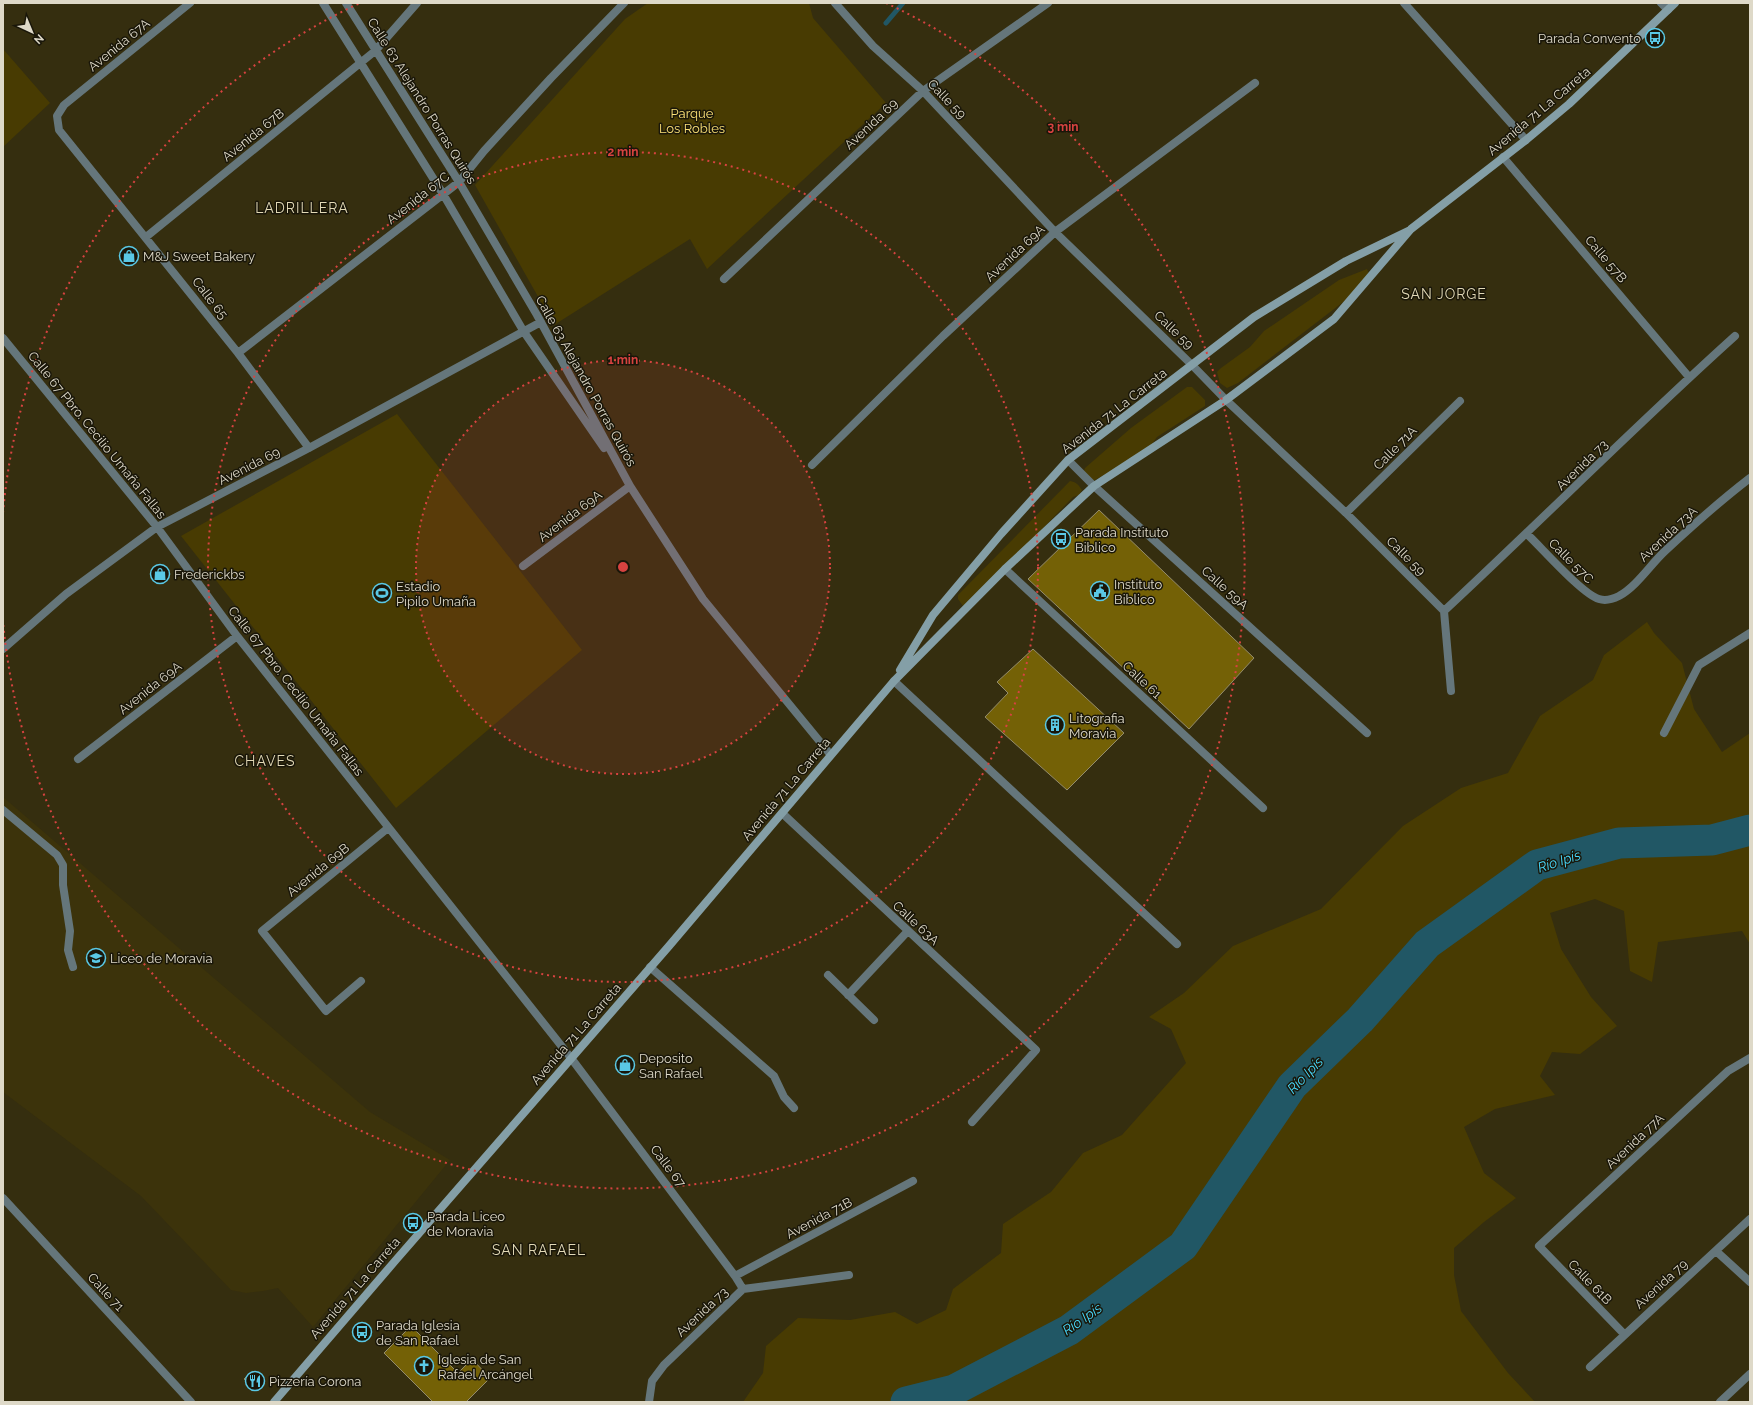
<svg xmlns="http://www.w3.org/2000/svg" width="1753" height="1405" font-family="Raleway,sans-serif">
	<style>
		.built { fill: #3c330b }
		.green { fill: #483b02 }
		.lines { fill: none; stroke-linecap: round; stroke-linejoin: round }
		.stream { stroke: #215765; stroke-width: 5 }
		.river { stroke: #215765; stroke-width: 31 }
		.building { fill: #746106; stroke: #948c6b }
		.lane { stroke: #65767b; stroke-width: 8 }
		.street { stroke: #65767b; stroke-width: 8 }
		.secondary { stroke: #849fa7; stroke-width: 8 }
		.ring { fill: none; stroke: #d74340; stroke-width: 2; stroke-dasharray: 2 4 }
		.labels { text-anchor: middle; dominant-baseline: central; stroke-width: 3; stroke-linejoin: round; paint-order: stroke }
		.poi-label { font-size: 13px; fill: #ded9c8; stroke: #191609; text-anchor: start }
		.street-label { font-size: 13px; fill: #ded9c8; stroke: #191609 }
		.park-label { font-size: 13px; fill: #fbe076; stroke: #191609 }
		.neighbourhood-label { font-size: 14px; letter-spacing: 1px; fill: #e2d9b6; stroke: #191609 }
		.water-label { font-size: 14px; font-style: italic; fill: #48dafe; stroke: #191609 }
		.centre { fill: #d74340; stroke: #191609; stroke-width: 2 }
		.ring-label { font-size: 12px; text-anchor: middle; font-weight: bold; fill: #d74340; stroke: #191609; stroke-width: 3; stroke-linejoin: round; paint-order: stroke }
	</style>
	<rect width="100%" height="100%" fill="#352e0f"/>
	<path class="built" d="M3,797L370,1112L450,1160L313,1327L278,1288L263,1291L246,1293L231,1290L141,1196L3,1092Z"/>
	<path class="green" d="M648,3H809L813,18L886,103L707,269L690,239L554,325L475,185L625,19Z
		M3,49L50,103L3,147Z
		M1367,269L1369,274L1351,296L1238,383L1227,388L1220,383L1217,372L1221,368L1250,347L1264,331L1339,280Z
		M1187,387H1192L1205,400V406L1157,437L1146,452L1093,481L1084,471L1085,468L1131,428Z
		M397,414L582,650L396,808L181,536Z
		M1070,481C1076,482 1078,484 1082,490L1079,495L1073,497L972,602L963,606L958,599V595Z
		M1647,622L1654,633L1682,663L1694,709L1722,752L1750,733V944L1742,931L1658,942L1652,982L1630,971L1624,911L1595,899L1550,913L1561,949L1591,997L1617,1026L1580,1054L1552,1052L1540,1076L1555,1095L1495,1109L1464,1127L1484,1173L1516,1198L1484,1222L1454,1248V1275L1461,1311L1508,1373L1535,1402H743L763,1373L766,1346L798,1318L850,1320L895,1312L917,1324L946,1310L953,1289L1001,1253L1003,1224L1051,1192L1083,1153L1122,1135L1186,1063L1171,1029L1149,1017L1184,993L1233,946L1321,909L1403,826L1461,788L1508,773L1540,716L1593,680L1604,655Z"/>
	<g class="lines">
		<path class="stream" d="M886,23L903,3"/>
		<path class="river" d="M906,1402L954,1390L1069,1330L1183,1246L1292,1086L1360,1020L1427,944L1537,865L1619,843L1712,840L1750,830"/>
	</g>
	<path class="building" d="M1099,510L1254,658L1189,729L1028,579Z
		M1033,649L1124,733L1067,790L985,717L1008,693L997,682Z
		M411,1326L458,1373L472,1359L490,1378L466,1402H433L384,1353Z
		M253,1371L265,1383L256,1391L244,1379Z"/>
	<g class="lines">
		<path class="lane" d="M1404,3L1526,140
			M1661,3L1668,10
			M3,810L57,855L63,865V885L70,931L68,950L73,967"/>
		<path class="street" d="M190,3L64,105L57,116L59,130L238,353L309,448
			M323,3L443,194L524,332L604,448
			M346,3L459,182L537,315L630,486L703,599L830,754
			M835,3L873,46L923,91L1055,232L1192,365L1226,400L1346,513L1444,611L1451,691
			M1503,157L1689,377
			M146,237L375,51L417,3
			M724,279L923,91L1048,3
			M3,338L157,527L237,636L571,1058L735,1276L743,1289
			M238,353L459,182L484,151L551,78L624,3
			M1068,460L1094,486L1367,733
			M812,465L943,336L1055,232L1255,83
			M1346,513L1460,401
			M1527,534C1542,548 1582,594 1599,599C1605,601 1613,599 1619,596C1637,586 1650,565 1665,551C1692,526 1720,501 1750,478
			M523,566L630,486
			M1005,569L1263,808
			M1444,611C1542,520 1636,425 1735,336
			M3,649L66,594L157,527L309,448L541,322
			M894,681L1177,944
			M1664,733L1699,665L1750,633
			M78,759L237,636
			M782,813L1036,1050L972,1122
			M650,967L774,1076L784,1097L794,1108
			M828,975L874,1020
			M361,981L326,1011L262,931L388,828
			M848,995L907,932
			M3,1198L191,1402
			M1716,1251L1750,1282
			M735,1276L913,1181
			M1624,1334L1539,1246L1728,1071L1750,1058
			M1590,1367L1750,1219
			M649,1402L652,1381L664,1365L743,1289L849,1275
			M1720,1402L1750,1374"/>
		<path class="secondary" d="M900,670L933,615L1001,534L1068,460L1254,317L1346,261L1408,231
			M274,1402L395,1261L669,946L894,681L1005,569L1094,486L1226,400L1334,319L1411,229L1526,140L1569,104L1675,3"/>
	</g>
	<circle cx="623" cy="567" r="207" fill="#d74340" fill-opacity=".12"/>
	<g class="ring">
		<circle cx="623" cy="567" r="207"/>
		<circle cx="623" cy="567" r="415"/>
		<path d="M3 513A622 622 0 0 1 360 3M886 3A622 622 0 1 1 3 621"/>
	</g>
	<defs>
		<symbol id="bus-ring" viewBox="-11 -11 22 22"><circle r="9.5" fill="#191609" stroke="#5ac8e5" stroke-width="1.5"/><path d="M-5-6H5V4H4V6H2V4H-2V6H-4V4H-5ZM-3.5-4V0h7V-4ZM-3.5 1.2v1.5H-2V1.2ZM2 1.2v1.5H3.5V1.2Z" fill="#5ac8e5"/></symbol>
		<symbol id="shop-ring" viewBox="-11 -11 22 22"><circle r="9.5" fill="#191609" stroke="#5ac8e5" stroke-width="1.5"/><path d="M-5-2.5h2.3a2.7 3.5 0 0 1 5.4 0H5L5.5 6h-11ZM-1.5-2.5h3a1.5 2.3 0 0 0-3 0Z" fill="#5ac8e5"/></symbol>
		<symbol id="civic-ring" viewBox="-11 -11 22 22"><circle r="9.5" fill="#191609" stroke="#5ac8e5" stroke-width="1.5"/><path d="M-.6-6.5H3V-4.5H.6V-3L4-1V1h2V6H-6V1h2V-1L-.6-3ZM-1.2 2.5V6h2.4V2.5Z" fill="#5ac8e5"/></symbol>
		<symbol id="stadium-ring" viewBox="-11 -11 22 22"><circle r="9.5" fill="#191609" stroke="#5ac8e5" stroke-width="1.5"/><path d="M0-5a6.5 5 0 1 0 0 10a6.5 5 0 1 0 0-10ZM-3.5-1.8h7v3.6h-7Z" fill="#5ac8e5"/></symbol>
		<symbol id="building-ring" viewBox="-11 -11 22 22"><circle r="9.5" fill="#191609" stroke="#5ac8e5" stroke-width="1.5"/><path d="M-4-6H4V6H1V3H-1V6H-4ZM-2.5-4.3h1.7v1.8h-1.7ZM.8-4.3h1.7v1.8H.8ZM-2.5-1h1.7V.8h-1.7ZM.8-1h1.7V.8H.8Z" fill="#5ac8e5"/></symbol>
		<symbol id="school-ring" viewBox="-11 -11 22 22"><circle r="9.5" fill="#191609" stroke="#5ac8e5" stroke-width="1.5"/><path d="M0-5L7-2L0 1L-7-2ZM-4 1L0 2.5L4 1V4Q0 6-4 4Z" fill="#5ac8e5"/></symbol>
		<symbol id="church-ring" viewBox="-11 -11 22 22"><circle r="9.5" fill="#191609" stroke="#5ac8e5" stroke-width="1.5"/><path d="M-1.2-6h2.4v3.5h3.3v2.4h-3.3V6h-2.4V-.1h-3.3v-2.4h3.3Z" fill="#5ac8e5"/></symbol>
		<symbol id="restaurant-ring" viewBox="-11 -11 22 22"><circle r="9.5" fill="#191609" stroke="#5ac8e5" stroke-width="1.5"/><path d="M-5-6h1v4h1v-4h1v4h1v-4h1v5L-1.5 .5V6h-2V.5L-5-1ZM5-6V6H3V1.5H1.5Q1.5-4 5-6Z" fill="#5ac8e5"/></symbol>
	</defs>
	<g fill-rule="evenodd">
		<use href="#bus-ring" x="1644" y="27" width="22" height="22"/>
		<use href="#shop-ring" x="118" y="245" width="22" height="22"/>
		<use href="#bus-ring" x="1050" y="528" width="22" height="22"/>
		<use href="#shop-ring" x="149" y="563" width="22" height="22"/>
		<use href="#civic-ring" x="1089" y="580" width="22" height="22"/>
		<use href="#stadium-ring" x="371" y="582" width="22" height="22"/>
		<use href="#building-ring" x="1044" y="714" width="22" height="22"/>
		<use href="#school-ring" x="85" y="947" width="22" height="22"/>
		<use href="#shop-ring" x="614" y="1054" width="22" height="22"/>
		<use href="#bus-ring" x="402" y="1212" width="22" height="22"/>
		<use href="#bus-ring" x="351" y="1321" width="22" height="22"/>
		<use href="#church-ring" x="413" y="1355" width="22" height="22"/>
		<use href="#restaurant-ring" x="244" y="1370" width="22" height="22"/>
	</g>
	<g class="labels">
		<g class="poi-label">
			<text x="1641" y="38" text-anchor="end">Parada Convento</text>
			<text x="143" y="256">M&amp;J Sweet Bakery</text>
			<text x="1075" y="532">Parada Instituto<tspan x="1075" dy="15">Biblico</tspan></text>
			<text x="174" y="574">Frederickbs</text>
			<text x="1114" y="584">Instituto<tspan x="1114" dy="15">Biblico</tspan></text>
			<text x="396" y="586">Estadio<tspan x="396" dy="15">Pipilo Umaña</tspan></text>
			<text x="1069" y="718">Litografia<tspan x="1069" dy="15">Moravia</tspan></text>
			<text x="110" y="958">Liceo de Moravia</text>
			<text x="639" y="1058">Deposito<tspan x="639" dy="15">San Rafael</tspan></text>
			<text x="427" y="1216">Parada Liceo<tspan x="427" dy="15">de Moravia</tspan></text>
			<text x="376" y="1325">Parada Iglesia<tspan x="376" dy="15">de San Rafael</tspan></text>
			<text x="438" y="1359">Iglesia de San<tspan x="438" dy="15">Rafael Arcángel</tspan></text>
			<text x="269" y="1381">Pizzería Corona</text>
		</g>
		<g class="street-label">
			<text transform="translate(119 45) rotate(-39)">Avenida 67A</text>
			<text transform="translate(947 99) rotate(46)">Calle 59</text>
			<text transform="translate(422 101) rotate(58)">Calle 63 Alejandro Porras Quirós</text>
			<text transform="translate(1539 111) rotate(-40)">Avenida 71 La Carreta</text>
			<text transform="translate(871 124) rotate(-43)">Avenida 69</text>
			<text transform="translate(253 135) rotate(-39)">Avenida 67B</text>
			<text transform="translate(418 198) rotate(-38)">Avenida 67C</text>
			<text transform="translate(1015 253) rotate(-43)">Avenida 69A</text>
			<text transform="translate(1606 259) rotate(50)">Calle 57B</text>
			<text transform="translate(210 298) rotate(52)">Calle 65</text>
			<text transform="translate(1174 330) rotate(44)">Calle 59</text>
			<text transform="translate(586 381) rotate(61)">Calle 63 Alejandro Porras Quirós</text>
			<text transform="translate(1114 411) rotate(-38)">Avenida 71 La Carreta</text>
			<text transform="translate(97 435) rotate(51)">Calle 67 Pbro. Cecilio Umaña Fallas</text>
			<text transform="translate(1395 448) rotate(-45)">Calle 71A</text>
			<text transform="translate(1582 465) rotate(-44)">Avenida 73</text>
			<text transform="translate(249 466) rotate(-27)">Avenida 69</text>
			<text transform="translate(570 516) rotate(-37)">Avenida 69A</text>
			<text transform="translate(1668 534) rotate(-43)">Avenida 73A</text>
			<text transform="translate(1406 556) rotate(45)">Calle 59</text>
			<text transform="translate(1571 561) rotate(45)">Calle 57C</text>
			<text transform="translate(1225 588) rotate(42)">Calle 59A</text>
			<text transform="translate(1142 680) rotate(43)">Calle 61</text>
			<text transform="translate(150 688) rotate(-38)">Avenida 69A</text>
			<text transform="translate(296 691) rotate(52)">Calle 67 Pbro. Cecilio Umaña Fallas</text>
			<text transform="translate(786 789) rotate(-50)">Avenida 71 La Carreta</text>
			<text transform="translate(318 870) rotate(-39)">Avenida 69B</text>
			<text transform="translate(916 923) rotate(43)">Calle 63A</text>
			<text transform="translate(576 1034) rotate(-49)">Avenida 71 La Carreta</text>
			<text transform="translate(1635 1141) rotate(-43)">Avenida 77A</text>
			<text transform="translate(668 1166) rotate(53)">Calle 67</text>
			<text transform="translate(819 1218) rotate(-28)">Avenida 71B</text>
			<text transform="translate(1590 1282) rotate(46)">Calle 61B</text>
			<text transform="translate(1661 1284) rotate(-42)">Avenida 79</text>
			<text transform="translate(355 1288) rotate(-49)">Avenida 71 La Carreta</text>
			<text transform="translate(106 1292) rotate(47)">Calle 71</text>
			<text transform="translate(702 1312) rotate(-43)">Avenida 73</text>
		</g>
		<g class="park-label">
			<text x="692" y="113">Parque<tspan x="692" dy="15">Los Robles</tspan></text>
		</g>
		<g class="neighbourhood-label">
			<text x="302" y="208">LADRILLERA</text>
			<text x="1444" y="294">SAN JORGE</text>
			<text x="265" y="761">CHAVES</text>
			<text x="539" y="1250">SAN RAFAEL</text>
		</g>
		<g class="water-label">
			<text transform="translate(1559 861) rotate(-18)">Río Ipís</text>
			<text transform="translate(1305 1075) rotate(-46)">Río Ipís</text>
			<text transform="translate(1082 1319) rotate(-35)">Río Ipís</text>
		</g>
	</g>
	<circle cx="623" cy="567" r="6" class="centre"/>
	<g class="ring-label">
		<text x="1063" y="131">3 min</text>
		<text x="623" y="156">2 min</text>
		<text x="623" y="364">1 min</text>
	</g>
	<rect width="1753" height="1405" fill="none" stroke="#ded9c8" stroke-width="8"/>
	<g transform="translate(32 32) rotate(136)" stroke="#191609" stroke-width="3" paint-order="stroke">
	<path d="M0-3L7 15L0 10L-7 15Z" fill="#ded9c8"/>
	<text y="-6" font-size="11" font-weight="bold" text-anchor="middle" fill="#ded9c8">N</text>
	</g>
</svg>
